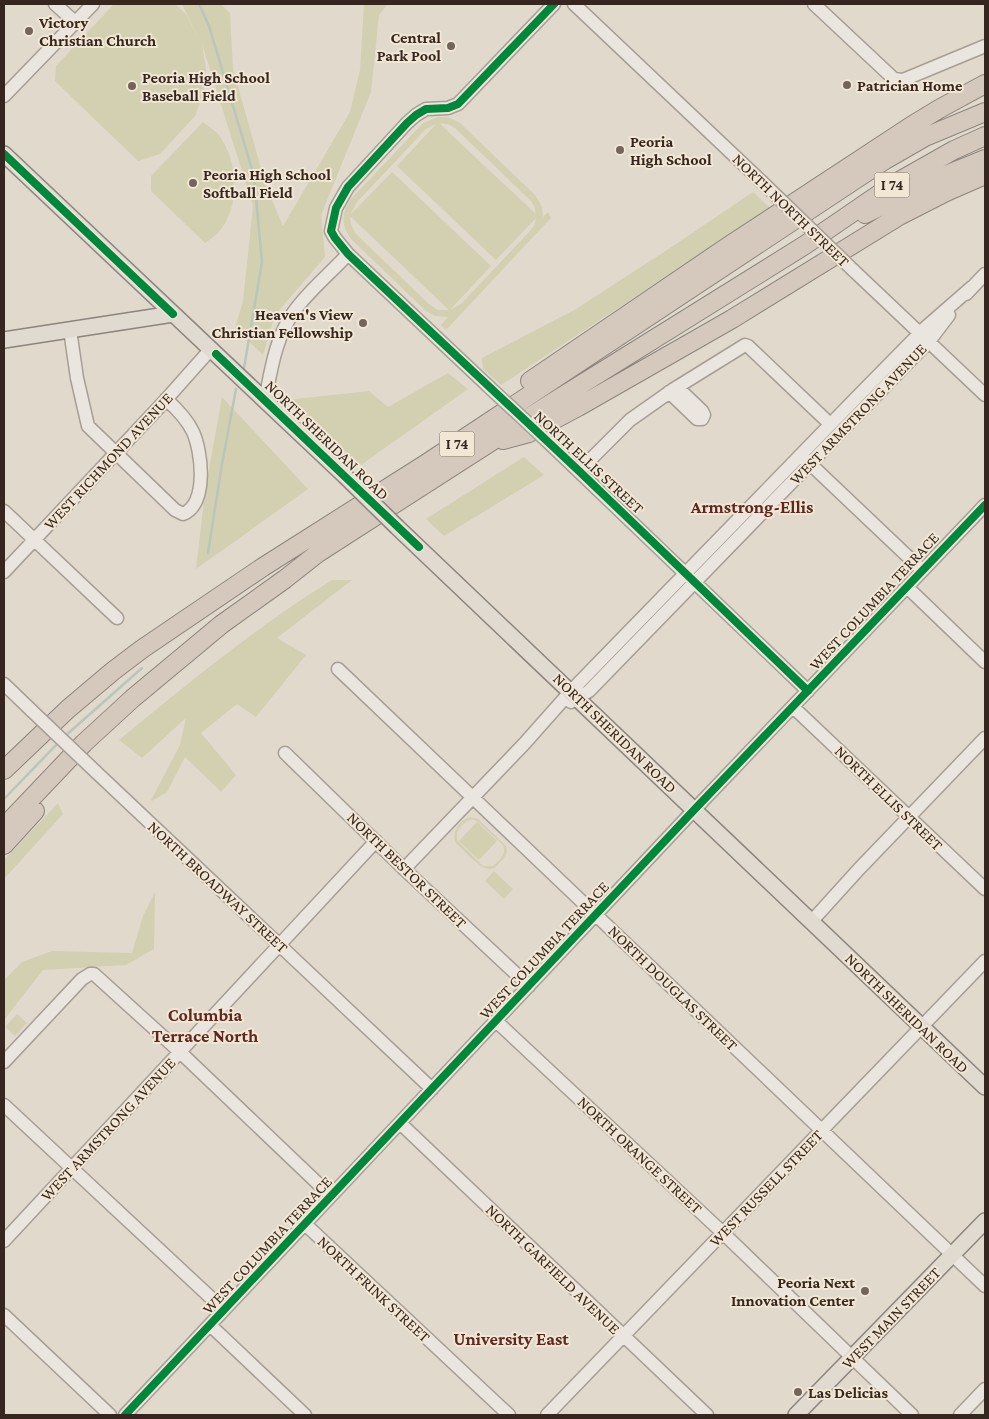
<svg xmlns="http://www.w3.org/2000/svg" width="989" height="1419" font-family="'Crimson Pro',serif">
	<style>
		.green { fill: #d3cfb1; fill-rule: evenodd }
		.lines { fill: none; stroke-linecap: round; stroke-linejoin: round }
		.stream { stroke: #b8c6bc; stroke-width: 2.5 }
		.minor-casing { stroke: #a79e96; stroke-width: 15 }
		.major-casing { stroke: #8c847d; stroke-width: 18 }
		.highway-casing { stroke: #8c847d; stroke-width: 20 }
		.minor { stroke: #eae5de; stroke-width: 12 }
		.major { stroke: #e1dad0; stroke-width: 15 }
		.highway { stroke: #d5c9be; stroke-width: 18 }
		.minor-bridge-casing { stroke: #a79e96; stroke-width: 15; stroke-linecap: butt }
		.major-bridge-casing { stroke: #8c847d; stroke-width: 18; stroke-linecap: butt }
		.minor-bridge { stroke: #eae5de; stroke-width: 12 }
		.major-bridge { stroke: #e1dad0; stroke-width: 15 }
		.cycleway-casing { stroke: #f2e6d4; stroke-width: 11 }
		.cycleway { stroke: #00873e; stroke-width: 8 }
		.poi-dot { fill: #72655c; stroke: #f2e6d4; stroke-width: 2 }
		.labels { text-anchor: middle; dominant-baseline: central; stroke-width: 4; stroke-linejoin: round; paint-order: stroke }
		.shield { fill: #f2e6d4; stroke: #6e6055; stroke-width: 1 }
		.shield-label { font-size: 15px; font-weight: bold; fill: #35271f }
		.poi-label { font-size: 16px; font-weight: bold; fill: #35271f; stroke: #f2e6d4; text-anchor: start }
		.street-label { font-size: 16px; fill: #35271f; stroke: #f2e6d4 }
		.neighbourhood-label { font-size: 18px; font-weight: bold; fill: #5d2822; stroke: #f2e6d4 }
	</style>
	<rect width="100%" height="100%" fill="#e2d9cd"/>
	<path class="green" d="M114,4H175L186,14L201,44L182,4H221L230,13L233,69L266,186L283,226L350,112L360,70L364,4H388L379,15L371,92L321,215L325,257L275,315L263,355L235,328L243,301L253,206L202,44L206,69L204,92L195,116L160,154L138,161L55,81L56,66Z
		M438,117H448L460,123L535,195L542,207L543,217L548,212L551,218L446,330L441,325L448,317L435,316L426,311L351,239C341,226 341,212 351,199L423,123ZM442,123L450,125L456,129L530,200L534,206L536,214L440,124ZM436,124L397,166L496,260L536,218L534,226L529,232L461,304L450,310L491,266L392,172L350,215L357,202L426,129ZM350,216L449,310H438L429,304L356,234L351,225Z
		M203,122C208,126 214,130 218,134C239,161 241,207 218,233C214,237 209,240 205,243L151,191V176Z
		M753,192L770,208L501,385L483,369L482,358L576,309L667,250Z
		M448,373L468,389L361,465L286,400L369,391L388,407Z
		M222,397L308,489L196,569L205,492Z
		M524,457L544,475L444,536L426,519Z
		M332,580H352L277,638L306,655L256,717L237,704L201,733L236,775L221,792L185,757L167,792L150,802L180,745L186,718L142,758L119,740C188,683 256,627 332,580Z
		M58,803L63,814L4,879V860Z
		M470,817L478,819L506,846C508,854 505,857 499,863C497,866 494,869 490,869C481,870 463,850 456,843C451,832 459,821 470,817ZM472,819L477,821L503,845C507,855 499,860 493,866H483L458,841C453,832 463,822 472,819Z
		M477,822L497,841L479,860L459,841Z
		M494,871L513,889L504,899L485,881Z
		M155,892L154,949L126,965L43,970L4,1020V980L22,962L52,951L132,953L143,916Z
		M17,1014L27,1023L15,1036L5,1027Z"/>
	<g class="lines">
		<path class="stream" d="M199,4L209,26L254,176L262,262L244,368
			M208,553L222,464L236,389
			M64,737L142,668
			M4,799L59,742"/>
		<defs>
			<path id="minor" d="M55,4L75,22
				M574,4L762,182
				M814,4L894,79L903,80L985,46
				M4,96L93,4
				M853,270L985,395
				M966,294L985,274
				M70,330L77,378L88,426L175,510L183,514C208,504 202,452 193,432C187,419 177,409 166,399
				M487,385L348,254L335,238L331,231L336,208L348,187L407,123L416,115L426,109L448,108L458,104L554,4
				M669,392L697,419H702L704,415L702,411L677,387
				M265,400C271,371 275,339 293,313C307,292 331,273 348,254
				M546,440L808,691
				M804,458L922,570
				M579,471L630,420L674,389L745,345L748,346L830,424
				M4,511L117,618
				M4,572L162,404L210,350
				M907,587L985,662
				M338,669L985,1286
				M4,684L32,711
				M571,702L589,691L930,340L949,315
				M793,707L985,889
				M285,753L404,869L529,986
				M95,771L432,1089
				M404,869L524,744L571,691L860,394L925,328L972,287
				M811,922L859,869L985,738
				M496,1021L723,1233L912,1415
				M4,1062L82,979L90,974H94L180,1052L331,1196
				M4,1105L224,1310
				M400,1123L707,1415
				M305,1224L509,1415
				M4,1241L376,841
				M4,1315L110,1415
				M210,1325L305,1415
				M125,1415L694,810L985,505
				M547,1415L985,961
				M960,1415L985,1389"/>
			<path id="major" d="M4,154L345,476
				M4,340L173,314
				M397,527L985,1087
				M796,1415L985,1221"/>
			<path id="highway" d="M865,214L948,174L985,159
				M530,381L727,247L911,126L939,109L985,84
				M503,440L529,433L578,407L732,319L899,216L946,192L985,175
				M4,770L68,709L113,671L142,649L263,567L427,463L885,160L925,137L985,112
				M4,827L84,743L133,698L222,624L285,579L318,553L545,407L805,245L894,184L954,150L985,136
				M4,845L35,811"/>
		</defs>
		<use href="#minor" class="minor-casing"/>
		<use href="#major" class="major-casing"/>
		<use href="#highway" class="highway-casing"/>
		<use href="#minor" class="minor"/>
		<use href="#major" class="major"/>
		<use href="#highway" class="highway"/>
		<defs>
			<path id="minor-bridge" d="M762,182L853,270
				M487,385L546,440
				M32,711L95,771"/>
			<path id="major-bridge" d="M345,476L397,527"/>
		</defs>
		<use href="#minor-bridge" class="minor-bridge-casing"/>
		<use href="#major-bridge" class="major-bridge-casing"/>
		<use href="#minor-bridge" class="minor-bridge"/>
		<use href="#major-bridge" class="major-bridge"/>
		<defs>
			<path id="cycleway" d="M554,4L458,104L448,108L426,109L416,115L407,123L348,187L336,208L331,231L335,238L348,254L579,471L808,691
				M4,154L173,314
				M216,354L419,547
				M125,1415L694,810L985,505"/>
		</defs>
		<use href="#cycleway" class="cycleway-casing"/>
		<use href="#cycleway" class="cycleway"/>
	</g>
	<g class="poi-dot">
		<circle cx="29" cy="31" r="5"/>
		<circle cx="451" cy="46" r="5"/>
		<circle cx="847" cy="85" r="5"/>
		<circle cx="132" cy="86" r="5"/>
		<circle cx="620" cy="150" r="5"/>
		<circle cx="193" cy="183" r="5"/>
		<circle cx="363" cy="323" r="5"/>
		<circle cx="865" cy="1291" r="5"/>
		<circle cx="798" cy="1392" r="5"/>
	</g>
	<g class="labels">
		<g class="shield">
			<rect x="874.5" y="172.5" width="35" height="25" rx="4"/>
			<rect x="439.5" y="431.5" width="35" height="25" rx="4"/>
		</g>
		<g class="shield-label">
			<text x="892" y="185">I 74</text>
			<text x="457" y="444">I 74</text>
		</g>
		<g class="poi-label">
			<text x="39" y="22">Victory<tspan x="39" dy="18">Christian Church</tspan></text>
			<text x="441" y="37" text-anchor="end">Central<tspan x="441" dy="18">Park Pool</tspan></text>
			<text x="142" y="77">Peoria High School<tspan x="142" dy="18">Baseball Field</tspan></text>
			<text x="857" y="85">Patrician Home</text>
			<text x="630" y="141">Peoria<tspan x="630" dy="18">High School</tspan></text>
			<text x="203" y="174">Peoria High School<tspan x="203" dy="18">Softball Field</tspan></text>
			<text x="353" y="314" text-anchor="end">Heaven's View<tspan x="353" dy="18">Christian Fellowship</tspan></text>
			<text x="855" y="1282" text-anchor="end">Peoria Next<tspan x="855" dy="18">Innovation Center</tspan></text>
			<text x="808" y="1392">Las Delicias</text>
		</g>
		<g class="street-label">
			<text transform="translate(791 210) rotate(44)">NORTH NORTH STREET</text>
			<text transform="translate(858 414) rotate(-46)">WEST ARMSTRONG AVENUE</text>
			<text transform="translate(327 440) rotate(44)">NORTH SHERIDAN ROAD</text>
			<text transform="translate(108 461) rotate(-47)">WEST RICHMOND AVENUE</text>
			<text transform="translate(589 462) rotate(43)">NORTH ELLIS STREET</text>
			<text transform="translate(874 601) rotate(-47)">WEST COLUMBIA TERRACE</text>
			<text transform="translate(615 733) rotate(44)">NORTH SHERIDAN ROAD</text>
			<text transform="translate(889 798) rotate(44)">NORTH ELLIS STREET</text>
			<text transform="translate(407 870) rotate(44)">NORTH BESTOR STREET</text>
			<text transform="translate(218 887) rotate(43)">NORTH BROADWAY STREET</text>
			<text transform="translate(544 950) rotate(-47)">WEST COLUMBIA TERRACE</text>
			<text transform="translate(673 988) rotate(44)">NORTH DOUGLAS STREET</text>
			<text transform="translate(907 1013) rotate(44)">NORTH SHERIDAN ROAD</text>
			<text transform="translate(108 1129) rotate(-47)">WEST ARMSTRONG AVENUE</text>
			<text transform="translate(640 1155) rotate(43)">NORTH ORANGE STREET</text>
			<text transform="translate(766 1188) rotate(-46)">WEST RUSSELL STREET</text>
			<text transform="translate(267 1245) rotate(-47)">WEST COLUMBIA TERRACE</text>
			<text transform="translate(553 1269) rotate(44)">NORTH GARFIELD AVENUE</text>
			<text transform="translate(374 1289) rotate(43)">NORTH FRINK STREET</text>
			<text transform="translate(891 1318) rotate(-46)">WEST MAIN STREET</text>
		</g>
		<g class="neighbourhood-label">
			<text x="752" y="507">Armstrong-Ellis</text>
			<text x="205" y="1015">Columbia<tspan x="205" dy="21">Terrace North</tspan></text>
			<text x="511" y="1339">University East</text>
		</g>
	</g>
	<rect width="989" height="1419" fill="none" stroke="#35271f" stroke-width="10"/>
</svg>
